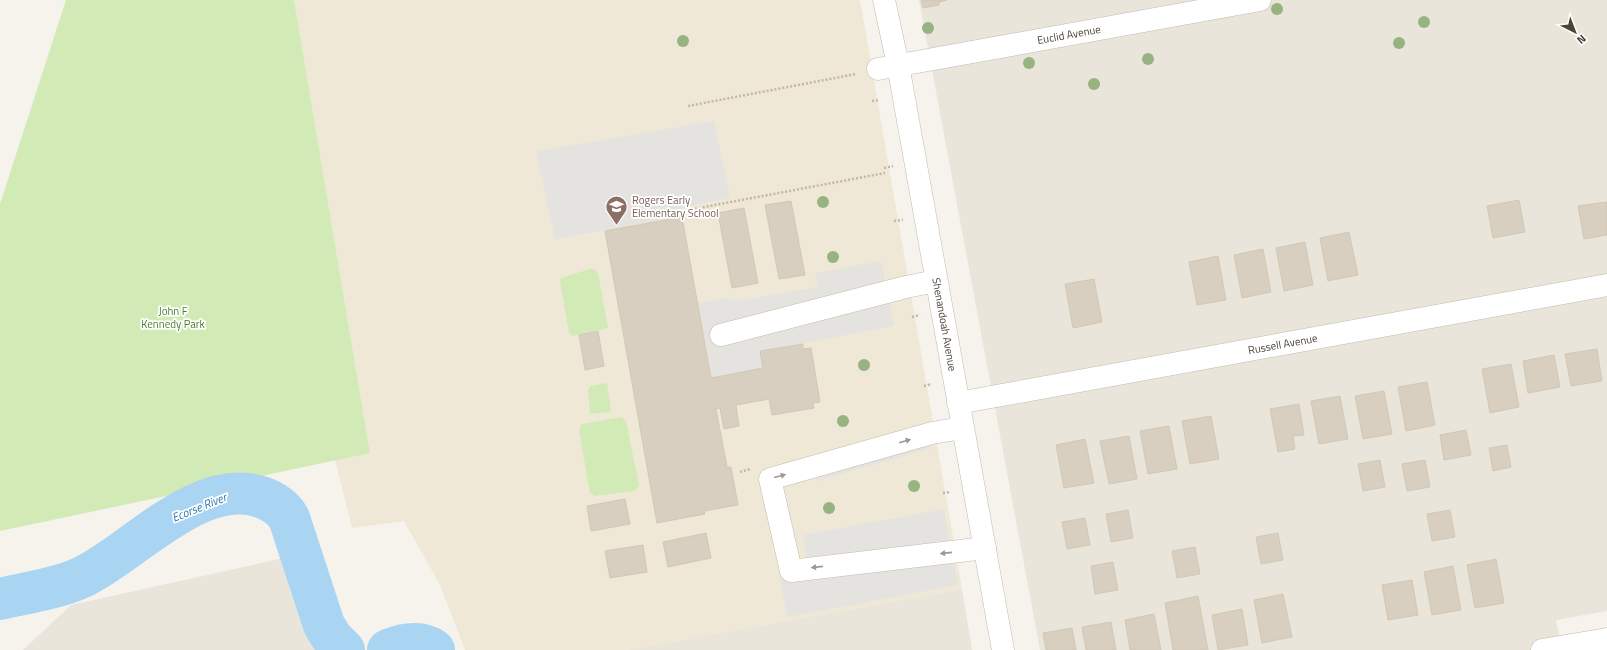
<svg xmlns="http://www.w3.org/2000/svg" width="1607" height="650" font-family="'Titillium Web',sans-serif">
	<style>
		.residential { fill: #eae5da }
		.education { fill: #efe8d6 }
		.green { fill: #d2eab5 }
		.parking { fill: #e5e3e0 }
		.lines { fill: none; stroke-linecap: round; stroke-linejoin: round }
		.river { stroke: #a9d4f2; stroke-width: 42 }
		.building { fill: #d8cfc1; stroke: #d3c7b4 }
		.minor-casing { stroke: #c2bbae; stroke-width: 23 }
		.path { stroke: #c4b79f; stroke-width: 2.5; stroke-dasharray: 2 2; stroke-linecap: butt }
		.minor { stroke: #fff; stroke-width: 22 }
		.tree { fill: #97b381 }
		.oneway { fill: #9c9892 }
		.labels { text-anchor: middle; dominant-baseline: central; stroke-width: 3.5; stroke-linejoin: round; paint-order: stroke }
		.street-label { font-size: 11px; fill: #4b4439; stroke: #fff }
		.education-label { font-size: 11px; fill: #785e54; stroke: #fff; text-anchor: start }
		.park-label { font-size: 11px; fill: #4a7f2a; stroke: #fff }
		.water-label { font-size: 12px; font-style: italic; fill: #2e7ab2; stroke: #fff }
	</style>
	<rect width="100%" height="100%" fill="#f6f3ec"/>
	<path class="residential" d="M919,0H1607V611L1556,620L1562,650H1040Z
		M284,558L311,642L318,650H23L71,605Z
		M962,589L972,650H626Z"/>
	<path class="education" d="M294,0H860L962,589L626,650H465L440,585L404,521L352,528L335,460L370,452Z"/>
	<path class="green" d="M66,0H294L370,453L0,531V204Z
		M590,269H594L598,273L608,328L572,336L569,332L560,282L561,278Z
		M607,383L611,409L609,412L590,414L588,390L590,386Z
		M622,417L626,422L639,485L635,491L595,496L590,493L579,430L582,424Z"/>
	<path class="parking" d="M714,121L730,198L682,208V217L555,239L536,151Z
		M881,261L894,326L760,351L763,368L711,378L697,303L726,298L738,301L818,287L815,273Z
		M929,435L931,448L817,481L814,467Z
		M944,509L958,585L787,617L779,573L809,568L803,535Z"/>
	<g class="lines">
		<path class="river" d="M0,599C28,592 65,588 90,573C138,547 202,477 261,497C273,501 283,508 289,518L324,625L332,638L344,650
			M388,650C403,644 420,640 434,650"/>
	</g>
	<path class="building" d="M921,0H947L939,2V5L923,8Z
		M1519,200L1525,232L1493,238L1487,206Z
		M791,201L805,275L779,279L765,205Z
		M1607,202V235L1584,239L1578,206Z
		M744,208L758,283L732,288L718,213Z
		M682,217L711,378L763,368L760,351L803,344V349L811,348L820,402L813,403L814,408L772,415L769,399L736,405L739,426L724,429L720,408L716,409L727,467H731L738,505L704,511L705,514L657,523L605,231Z
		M1349,232L1358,275L1328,281L1320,238Z
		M1305,242L1313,285L1284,291L1276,248Z
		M1263,249L1271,292L1242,298L1234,255Z
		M1218,256L1226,300L1197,305L1189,262Z
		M1094,279L1102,322L1073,328L1065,284Z
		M598,331L604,366L585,370L579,335Z
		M1597,349L1602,381L1571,386L1565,354Z
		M1554,355L1560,387L1528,393L1523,361Z
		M1511,364L1519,407L1490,413L1482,369Z
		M1427,382L1435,425L1406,431L1398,387Z
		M1384,391L1392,434L1363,439L1355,396Z
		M1340,396L1348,439L1319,444L1311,401Z
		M1299,404L1304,435L1293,436L1295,449L1278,452L1270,409Z
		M1211,416L1219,459L1190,464L1182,421Z
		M1169,426L1177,469L1148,474L1140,431Z
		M1466,430L1471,455L1444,460L1440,435Z
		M1129,436L1137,479L1109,484L1100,441Z
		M1085,439L1094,483L1064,488L1056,445Z
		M1507,445L1511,467L1493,471L1489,448Z
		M1380,460L1385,487L1363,491L1358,464Z
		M1425,460L1430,487L1407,491L1402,464Z
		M625,499L630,524L591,531L587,506Z
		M1128,510L1133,538L1111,542L1106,514Z
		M1450,510L1455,537L1432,541L1427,514Z
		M1085,518L1090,545L1067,549L1062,522Z
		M706,533L711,558L668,567L663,542Z
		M1278,533L1283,560L1261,564L1256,537Z
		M643,545L647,572L610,578L605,551Z
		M1195,547L1200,574L1177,578L1172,551Z
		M1496,559L1504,603L1475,608L1467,565Z
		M1113,562L1118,590L1095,594L1091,566Z
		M1453,566L1461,610L1432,615L1424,572Z
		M1412,580L1418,615L1388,620L1382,585Z
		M1283,594L1292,637L1262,643L1254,600Z
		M1198,596L1208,650H1173L1165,603Z
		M1242,609L1248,645L1218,650L1212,615Z
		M1154,614L1161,650H1130L1125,620Z
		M1111,622L1116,650H1086L1082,627Z
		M1072,628L1076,650H1046L1043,633Z"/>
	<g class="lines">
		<defs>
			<g id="minor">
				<path id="s1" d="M884,0L898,65L1003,650"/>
				<path id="s2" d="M878,69L1260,0"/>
				<path d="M721,335L906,287L936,281"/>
				<path id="s3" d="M958,403L1607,285"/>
				<path d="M962,428L932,433L770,479L791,571L985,548"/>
				<path d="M1542,650L1607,639"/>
			</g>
		</defs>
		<use href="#minor" class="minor-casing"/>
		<path class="path" d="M872,101L880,100
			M688,106L856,74
			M884,168L893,166
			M683,211L885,173
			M894,221L903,220
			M912,317L920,315
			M924,386L932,384
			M740,472L750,469
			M943,493L951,492"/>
		<use href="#minor" class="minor"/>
	</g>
	<g class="tree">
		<circle cx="1277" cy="9" r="6"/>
		<circle cx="1424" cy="22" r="6"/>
		<circle cx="928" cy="28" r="6"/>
		<circle cx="683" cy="41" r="6"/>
		<circle cx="1399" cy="43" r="6"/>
		<circle cx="1148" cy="59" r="6"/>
		<circle cx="1029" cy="63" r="6"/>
		<circle cx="1094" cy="84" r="6"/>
		<circle cx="823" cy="202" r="6"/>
		<circle cx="833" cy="257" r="6"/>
		<circle cx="864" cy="365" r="6"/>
		<circle cx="843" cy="421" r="6"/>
		<circle cx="914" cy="486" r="6"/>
		<circle cx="829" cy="508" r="6"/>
	</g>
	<defs><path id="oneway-solid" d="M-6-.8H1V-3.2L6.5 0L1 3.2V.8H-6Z"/></defs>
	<g class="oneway">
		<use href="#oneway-solid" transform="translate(905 441) rotate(-16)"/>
		<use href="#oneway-solid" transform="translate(780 476) rotate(-15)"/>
		<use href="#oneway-solid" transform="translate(946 553) rotate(174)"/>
		<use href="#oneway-solid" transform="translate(817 567) rotate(174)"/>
	</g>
	<defs>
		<symbol id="school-pin" viewBox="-11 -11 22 30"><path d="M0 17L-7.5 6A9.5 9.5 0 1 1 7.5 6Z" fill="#8d6e63" stroke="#fff"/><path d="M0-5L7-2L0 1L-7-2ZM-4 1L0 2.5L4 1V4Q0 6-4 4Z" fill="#fff"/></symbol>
	</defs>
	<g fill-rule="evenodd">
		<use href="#school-pin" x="604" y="194" width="25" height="34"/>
	</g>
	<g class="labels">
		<g class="street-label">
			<text stroke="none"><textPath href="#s2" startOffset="194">Euclid Avenue</textPath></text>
			<text stroke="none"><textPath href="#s1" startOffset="330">Shenandoah Avenue</textPath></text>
			<text stroke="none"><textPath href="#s3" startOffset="330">Russell Avenue</textPath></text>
		</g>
		<g class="education-label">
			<text x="632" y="200">Rogers Early<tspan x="632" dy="13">Elementary School</tspan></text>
		</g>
		<g class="park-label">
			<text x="173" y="311">John F<tspan x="173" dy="13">Kennedy Park</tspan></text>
		</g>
		<g class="water-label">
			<text transform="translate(199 507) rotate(-22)">Ecorse River</text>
		</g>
	</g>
	<g transform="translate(1575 32) rotate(138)" stroke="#ffffff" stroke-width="3" paint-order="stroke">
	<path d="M0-3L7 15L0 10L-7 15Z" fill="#4b4439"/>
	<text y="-6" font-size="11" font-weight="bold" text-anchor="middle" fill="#4b4439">N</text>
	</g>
</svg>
